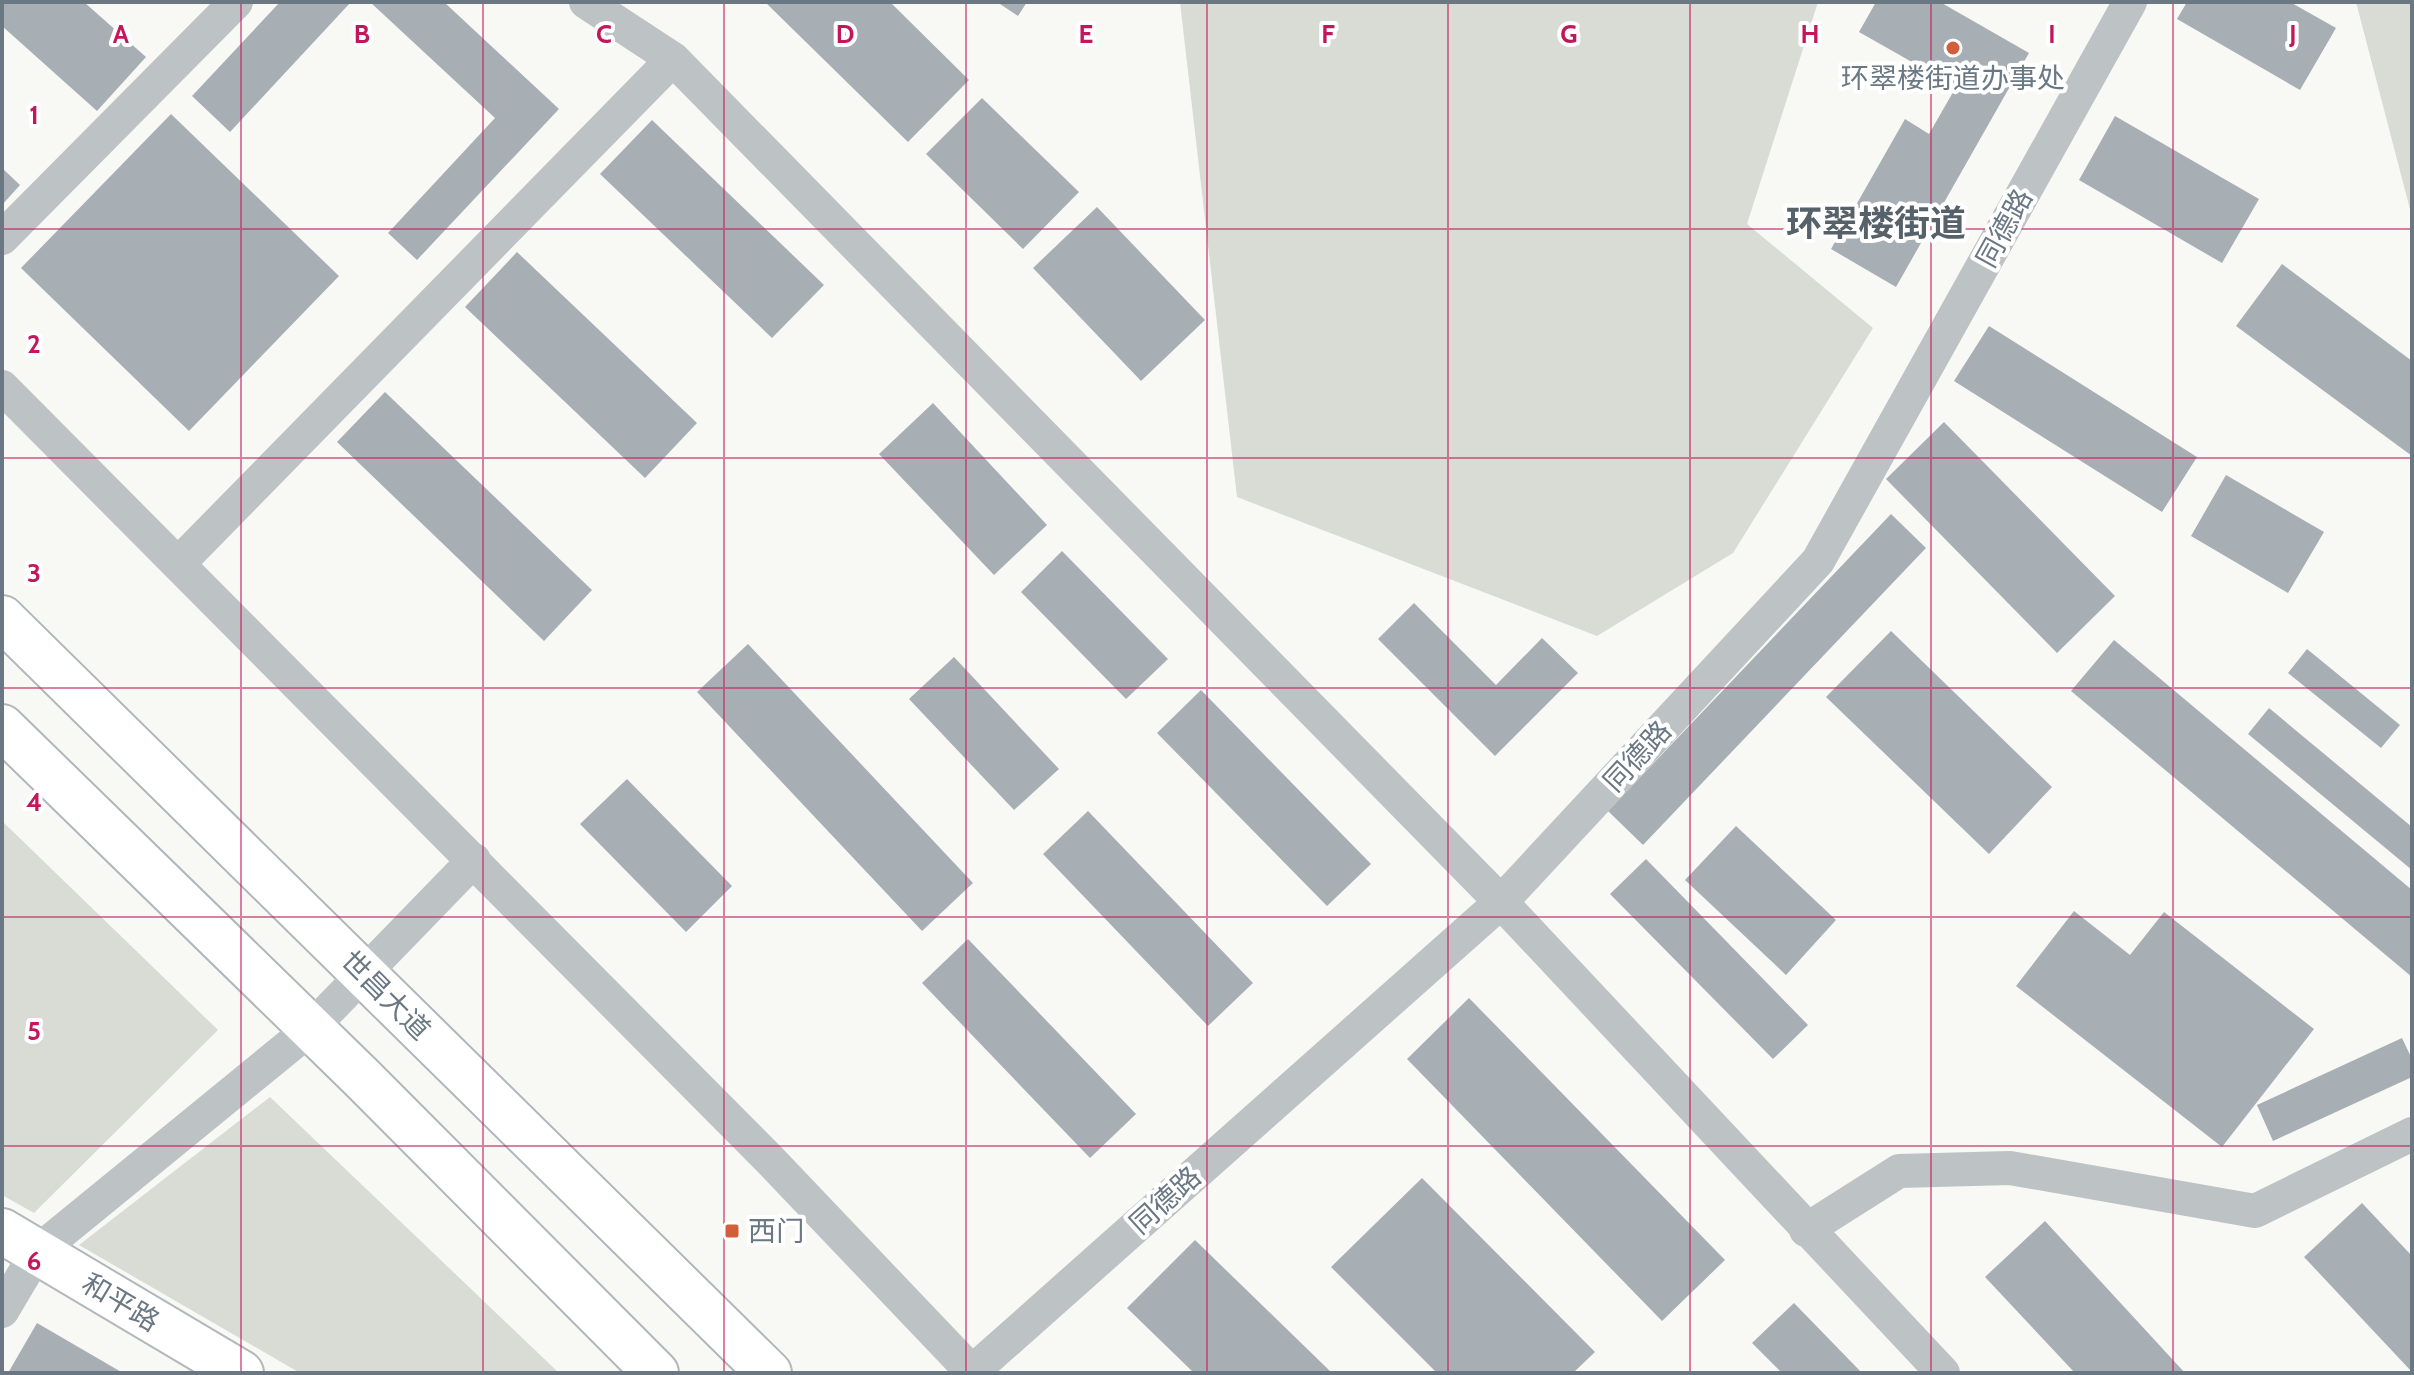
<svg xmlns="http://www.w3.org/2000/svg" width="2414" height="1375" font-family="Cabin,'Noto Sans SC',sans-serif">
	<style>
		.green { fill: #d8dcd5 }
		.building { fill: #a8afb4 }
		.lines { fill: none; stroke-linecap: round; stroke-linejoin: round }
		.secondary-casing { stroke: #b2b7bc; stroke-width: 48 }
		.primary-casing { stroke: #b1b6ba; stroke-width: 48 }
		.street { stroke: #bdc2c5; stroke-width: 34 }
		.secondary { stroke: #fff; stroke-width: 44 }
		.primary { stroke: #fff; stroke-width: 44 }
		.grid { fill: none; stroke: #c2185b; stroke-width: 2; stroke-opacity: 0.55 }
		.poi-dot { fill: #d35e3a; stroke: #fff; stroke-width: 3 }
		.labels { text-anchor: middle; dominant-baseline: central; stroke-width: 8; stroke-linejoin: round; paint-order: stroke }
		.poi-label { font-size: 28px; fill: #6a7884; stroke: #fff }
		.street-label { font-size: 28px; fill: #6a7884; stroke: #fff }
		.district-label { font-size: 36px; font-weight: bold; fill: #576169; stroke: #fff }
		.grid-label { font-size: 26px; text-anchor: middle; font-weight: bold; fill: #c2185b; stroke: #fff; stroke-width: 8; stroke-linejoin: round; paint-order: stroke }
	</style>
	<rect width="100%" height="100%" fill="#f8f8f5"/>
	<path class="green" d="M1180,2H1818L1747,224L1873,328L1733,553L1597,636L1237,497Z
		M2356,2H2412V217Z
		M2,821L218,1030L34,1213L2,1195Z
		M270,1097L559,1373H300L79,1245Z"/>
	<path class="building" d="M2,2H84L146,57L97,111L2,26Z
		M280,2H351L230,132L192,96Z
		M370,2H444L559,109L417,260L388,233L495,118Z
		M765,2H890L969,80L908,142Z
		M997,2H1027L1018,16Z
		M1876,2H1940L2029,53L1896,287L1831,249L1905,119L1929,134L1956,87L1859,32Z
		M2187,2H2290L2336,28L2300,90L2177,19Z
		M982,98L1079,192L1023,249L926,154Z
		M171,114L339,276L189,431L21,268Z
		M2115,116L2259,199L2222,263L2079,180Z
		M652,120L824,285L772,338L600,174Z
		M2,168L20,185L2,205Z
		M1097,207L1205,320L1141,381L1033,268Z
		M517,252L697,423L645,478L465,307Z
		M2282,264L2412,361V456L2236,326Z
		M1989,326L2197,457L2162,512L1954,381Z
		M385,392L592,590L544,641L337,442Z
		M933,403L1047,525L994,575L879,454Z
		M1944,422L2115,596L2057,653L1886,479Z
		M2226,475L2324,532L2288,593L2191,536Z
		M1891,514L1926,548L1643,845L1608,811Z
		M1062,551L1168,659L1126,699L1021,592Z
		M1414,603L1496,685L1542,638L1578,673L1495,756L1378,639Z
		M1891,631L2052,787L1989,854L1826,697Z
		M2114,640L2412,890V977L2071,691Z
		M748,644L973,883L922,931L697,692Z
		M2307,649L2400,725L2381,748L2288,673Z
		M954,657L1059,769L1014,810L909,699Z
		M1201,690L1371,864L1327,906L1157,733Z
		M2269,708L2412,827V870L2248,734Z
		M627,779L732,886L686,932L580,824Z
		M1088,811L1253,983L1208,1026L1043,854Z
		M1736,826L1836,920L1786,975L1685,880Z
		M1646,859L1808,1025L1773,1059L1610,894Z
		M2074,911L2130,955L2164,912L2314,1029L2222,1147L2016,986Z
		M968,939L1136,1114L1090,1158L922,983Z
		M1469,998L1725,1260L1662,1321L1407,1059Z
		M2402,1038L2412,1059V1077L2273,1141L2257,1105Z
		M1422,1178L1595,1352L1573,1373H1437L1331,1267Z
		M2362,1203L2412,1256V1372L2304,1257Z
		M2045,1221L2185,1373H2075L1985,1277Z
		M1195,1240L1332,1373H1194L1127,1308Z
		M1794,1303L1862,1373H1782L1752,1343Z
		M37,1323L123,1373H8Z"/>
	<g class="lines">
		<defs>
			<path id="secondary" d="M2,1231L241,1373"/>
			<path id="primary" d="M2,618L769,1373
				M2,727L361,1077L656,1373"/>
		</defs>
		<use href="#secondary" class="secondary-casing"/>
		<use href="#primary" class="primary-casing"/>
		<path class="street" d="M586,2L673,59L1501,902L1943,1373
			M2,238L236,2
			M2,387L770,1160L973,1373
			M178,564L673,59
			M1806,1230L1899,1171L2010,1168L2255,1211L2412,1134
			M2,1311L37,1252L310,1029L474,860
			M972,1372L1501,902L1818,561L2130,2"/>
		<use href="#secondary" class="secondary"/>
		<use href="#primary" class="primary"/>
	</g>
	<path class="grid" d="M241,2V1373M483,2V1373M724,2V1373M966,2V1373M1207,2V1373M1448,2V1373M1690,2V1373M1931,2V1373M2173,2V1373M2,229H2412M2,458H2412M2,688H2412M2,917H2412M2,1146H2412"/>
	<g class="poi-dot">
		<circle cx="1953" cy="48" r="8"/>
		<rect x="724" y="1223" width="16" height="16" rx="4"/>
	</g>
	<g class="labels">
		<g class="poi-label">
			<text x="1953" y="78">环翠楼街道办事处</text>
			<text x="748" y="1231" text-anchor="start">西门</text>
		</g>
		<g class="street-label">
			<text transform="translate(2004 228) rotate(-61)">同德路</text>
			<text transform="translate(1637 756) rotate(-47)">同德路</text>
			<text transform="translate(386 995) rotate(45)">世昌大道</text>
			<text transform="translate(1165 1200) rotate(-42)">同德路</text>
			<text transform="translate(121 1302) rotate(31)">和平路</text>
		</g>
		<g class="district-label">
			<text x="1876" y="223">环翠楼街道</text>
		</g>
	</g>
	<g class="grid-label">
		<text x="121" y="43">A</text>
		<text x="362" y="43">B</text>
		<text x="604" y="43">C</text>
		<text x="845" y="43">D</text>
		<text x="1086" y="43">E</text>
		<text x="1328" y="43">F</text>
		<text x="1569" y="43">G</text>
		<text x="1810" y="43">H</text>
		<text x="2052" y="43">I</text>
		<text x="2293" y="43">J</text>
		<text x="34" y="124">1</text>
		<text x="34" y="353">2</text>
		<text x="34" y="582">3</text>
		<text x="34" y="811">4</text>
		<text x="34" y="1040">5</text>
		<text x="34" y="1270">6</text>
	</g>
	<rect width="2414" height="1375" fill="none" stroke="#6a7884" stroke-width="8"/>
</svg>
